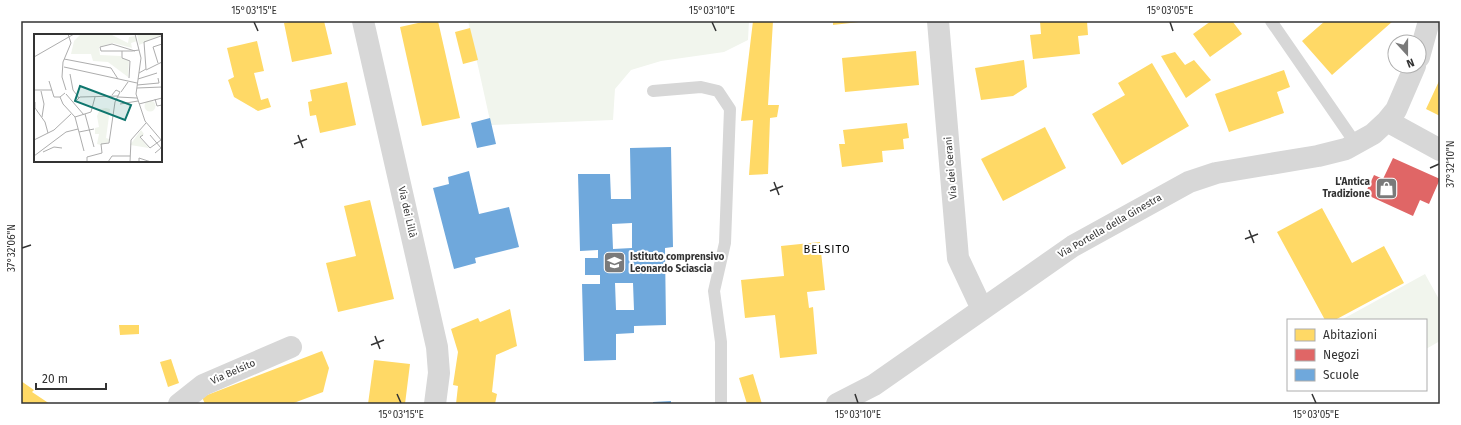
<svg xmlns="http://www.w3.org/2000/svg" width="1461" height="425" font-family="'Fira Sans',sans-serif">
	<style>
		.green { fill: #f1f5ed }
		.homes { fill: #ffd966 }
		.shops { fill: #e06666 }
		.schools { fill: #6fa8dc; fill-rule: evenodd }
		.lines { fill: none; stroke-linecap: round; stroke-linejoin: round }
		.lane { stroke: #d7d7d7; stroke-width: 12 }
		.street { stroke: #d7d7d7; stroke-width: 22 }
		.ticks { fill: none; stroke: #333; stroke-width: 1.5 }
		.labels { text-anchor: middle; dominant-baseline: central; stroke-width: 4; stroke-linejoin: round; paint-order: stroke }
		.street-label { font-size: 10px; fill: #333; stroke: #fff }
		.poi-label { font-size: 10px; font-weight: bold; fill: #333; stroke: #fff; text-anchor: end }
		.neighbourhood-label { font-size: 11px; letter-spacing: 1px; fill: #000; stroke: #fff }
		.inset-road { fill: none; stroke: #adadad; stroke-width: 1 }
		.view { fill: #0f766e; fill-opacity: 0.15; stroke: #0f766e; stroke-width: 2 }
		.inset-edge { fill: none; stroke: #333; stroke-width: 2 }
		.neatline { fill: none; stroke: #333; stroke-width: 1.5 }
		.ticks-label { font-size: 10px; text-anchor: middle; fill: #333 }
	</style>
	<rect width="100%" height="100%" fill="#fff"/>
	<path class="green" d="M468,21H749L748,40L724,52L661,61L631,70L615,89L613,120L491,125Z
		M1425,274L1440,301V341L1426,349V320H1344L1343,319Z"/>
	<path class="homes" d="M294,21H324L332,54L292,62L284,23Z
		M427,21H438L460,118L422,126L400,27Z
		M753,21H773L768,105H779L777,117L770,118L768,174L749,175L753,120L741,121Z
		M833,21H859V22L833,25Z
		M1040,21H1087L1088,35L1078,36L1080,54L1033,59L1030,35L1041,34Z
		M1211,21H1234L1233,22L1242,34L1210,57L1193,34Z
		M1325,21H1393L1332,75L1302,41Z
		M470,28L478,60L463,64L455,32Z
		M257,41L264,71L254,73L261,100L268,98L271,107L258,111L234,97L228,80L234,77L227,48Z
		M916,51L919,85L845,92L842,58Z
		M1175,52L1185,65L1194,60L1211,80L1186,98L1161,56Z
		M1024,60L1027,87L1013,96L981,100L975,68Z
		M1152,63L1189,126L1122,165L1092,114L1125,95L1118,83Z
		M1284,70L1290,87L1277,92L1284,113L1229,132L1215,94Z
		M1440,79V116L1426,109Z
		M347,82L356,125L320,133L316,115L310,116L308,102L312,101L310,90Z
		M907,123L909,138L903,139L904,149L882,151L883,162L842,167L839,144H845L843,130Z
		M1045,127L1066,168L1003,201L981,159Z
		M370,200L394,299L338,312L326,263L356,256L344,206Z
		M1322,208L1352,263L1384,246L1404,283L1335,320H1325L1277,232Z
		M820,242L825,290L807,292L809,308L813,307L817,354L780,358L775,315L745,318L741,280L784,276L781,246Z
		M510,309L517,346L496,355L492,392L497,394L495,404H456L458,386L453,385L458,352L451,329L478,318L480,322Z
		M119,325H139V334L120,335Z
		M322,351L329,368L323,392L291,404H205L202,397Z
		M171,359L179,383L168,387L160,362Z
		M374,360L410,364L405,404H368Z
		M753,374L762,404H747L739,378Z
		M21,381L34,390L32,392L50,404H21Z"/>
	<path class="shops" d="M1393,158L1440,179L1429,204L1420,200L1413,216L1365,194L1374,175L1383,179Z"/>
	<path class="schools" d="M490,118L496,144L477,148L471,123Z
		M671,147L673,247L665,248L666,325L634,326V333L616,334V360L584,361L582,284H600V275H585V258H598V250L580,251L578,174H610L611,199H631L630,148ZM632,223V248L613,249L612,224ZM615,283H633L634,310H616Z
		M469,171L479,214L509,207L519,247L475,258L476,263L454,269L433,188L449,184L448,177Z
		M671,401V404H653V402Z"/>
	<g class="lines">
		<path class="lane" d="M1271,21L1356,144
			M653,91L701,87L718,91L730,109L725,243L714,291L721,342V404"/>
		<path class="street" d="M363,21L437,347L439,373L435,404
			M938,21L958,258L982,309
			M1419,57L1429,21
			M1387,121L1440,150
			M179,404L203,385L291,347
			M837,404L874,385L1073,246L1189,182L1216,173L1318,156L1346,149L1373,134L1387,121L1396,110L1415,66"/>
	</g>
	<path class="ticks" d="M254,22L258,31M712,22L716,31M1170,22L1173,31M298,135L303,148M294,144L307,139M1430,168L1439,164M774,182L779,195M770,191L783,186M1249,230L1254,243M1245,239L1258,234M22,248L31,245M375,336L380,349M371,345L384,340M397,394L401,403M855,394L858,403M1312,394L1316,403"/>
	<defs>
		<symbol id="shop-square" viewBox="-11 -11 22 22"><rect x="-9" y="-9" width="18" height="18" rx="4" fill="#7a7a7a" stroke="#fff"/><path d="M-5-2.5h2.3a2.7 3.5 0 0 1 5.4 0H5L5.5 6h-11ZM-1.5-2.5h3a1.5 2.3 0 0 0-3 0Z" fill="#fff"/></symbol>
		<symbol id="school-square" viewBox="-11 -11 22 22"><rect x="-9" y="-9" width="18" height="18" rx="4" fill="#7a7a7a" stroke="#fff"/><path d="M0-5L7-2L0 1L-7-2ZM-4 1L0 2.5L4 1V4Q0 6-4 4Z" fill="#fff"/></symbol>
	</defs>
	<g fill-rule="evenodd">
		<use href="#shop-square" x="1374" y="176" width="25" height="25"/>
		<use href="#school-square" x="602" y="250" width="25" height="25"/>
	</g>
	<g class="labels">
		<g class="street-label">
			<text transform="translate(951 168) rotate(-95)">Via dei Gerani</text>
			<text transform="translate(407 212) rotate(77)">Via dei Lillà</text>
			<text transform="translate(1110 226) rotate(-30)">Via Portella della Ginestra</text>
			<text transform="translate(233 372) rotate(-24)">Via Belsito</text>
		</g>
		<g class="poi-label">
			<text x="1370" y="182">L'Antica<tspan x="1370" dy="12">Tradizione</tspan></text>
			<text x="630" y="257" text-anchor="start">Istituto comprensivo<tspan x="630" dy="12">Leonardo Sciascia</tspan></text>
		</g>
		<g class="neighbourhood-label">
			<text x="827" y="249">BELSITO</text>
		</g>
	</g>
	<g transform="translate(34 34)">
		<rect width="128" height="128" fill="#fff"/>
		<path d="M47,0H76L94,9L95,3L101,2L103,7L97,9L98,14L79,9L65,13L66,21L87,22V24L95,26L94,43L74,28L59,27L57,20H37L40,7ZM103,0H128V1L105,11ZM110.5 72a5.5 5.5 0 1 1 11 0a5.5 5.5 0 1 1-11 0ZM72,74L76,75L72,104L75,105V108L67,111L63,110L65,100H61V94L65,93L63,82L66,75ZM107,96L110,100L106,104L115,114L96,111Z" fill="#f1f5ed"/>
		<path class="inset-road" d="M101,0L107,24L102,60L111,87L128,107M88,17V24L96,27L95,44M101,17L78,10L66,13L67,17H98L105,16M0,23L40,0M30,25L77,34L84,45M124,29L119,13L128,10M30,33L103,49M112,36L128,28M105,39L112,35L110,8L127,2M36,40L39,56L45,64M104,45L123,39M15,47L20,63H26L31,59M103,51L125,49L124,44M103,54L128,53M0,56H18M32,56L28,43L29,28L37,9L34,0M7,57L10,70L8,83M87,58L94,48M32,60L50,81M26,63L29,70L41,83L50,117M84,63L103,64M121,65L123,72L128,71M1,68V74L11,88L14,99M41,68L46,63L84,62L86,58L82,56L78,61M86,70L104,67M105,70L128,64M51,80L60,113M41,83L57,78L61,63M45,98L60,95M109,101L106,103L116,114L127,106M116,101L127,114L121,119M0,106L20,96L37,80M9,118L20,113L28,114M0,122L32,98L44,95M53,128V123L68,119L67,110L75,109L81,68L84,62M74,128L78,122H96M96,128L97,106L112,89M105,128V124L117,128"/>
		<path class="view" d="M46,52L97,71L91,86L41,67Z"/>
		<rect width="128" height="128" class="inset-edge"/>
	</g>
	<rect width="1461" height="425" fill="none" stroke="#ffffff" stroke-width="44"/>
	<rect x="1287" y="319" width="140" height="72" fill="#ffffff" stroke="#adadad"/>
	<rect x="1295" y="329" width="20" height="12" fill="#ffd966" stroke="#adadad"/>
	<text x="1323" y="339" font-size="12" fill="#333333">Abitazioni</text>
	<rect x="1295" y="349" width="20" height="12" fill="#e06666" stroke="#adadad"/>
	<text x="1323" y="359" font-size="12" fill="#333333">Negozi</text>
	<rect x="1295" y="369" width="20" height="12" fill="#6fa8dc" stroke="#adadad"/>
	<text x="1323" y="379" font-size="12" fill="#333333">Scuole</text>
	<g transform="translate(1407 54) rotate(159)"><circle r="19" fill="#ffffff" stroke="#adadad"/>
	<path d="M0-3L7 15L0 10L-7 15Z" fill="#7a7a7a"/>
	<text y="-6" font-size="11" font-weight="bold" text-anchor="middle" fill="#333333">N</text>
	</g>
	<path d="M36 383v6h70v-6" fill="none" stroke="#333333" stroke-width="2"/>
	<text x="42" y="383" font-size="12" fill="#333333" stroke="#ffffff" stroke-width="3" paint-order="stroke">20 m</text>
	<rect x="22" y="22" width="1417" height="381" class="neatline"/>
	<g class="ticks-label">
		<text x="254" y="14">15°03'15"E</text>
		<text x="712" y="14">15°03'10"E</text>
		<text x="1170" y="14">15°03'05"E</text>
		<text transform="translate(1450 164) rotate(-90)" y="4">37°32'10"N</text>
		<text transform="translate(11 248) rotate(-90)" y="4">37°32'06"N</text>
		<text x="401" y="418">15°03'15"E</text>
		<text x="858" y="418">15°03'10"E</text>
		<text x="1316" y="418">15°03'05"E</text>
	</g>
</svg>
